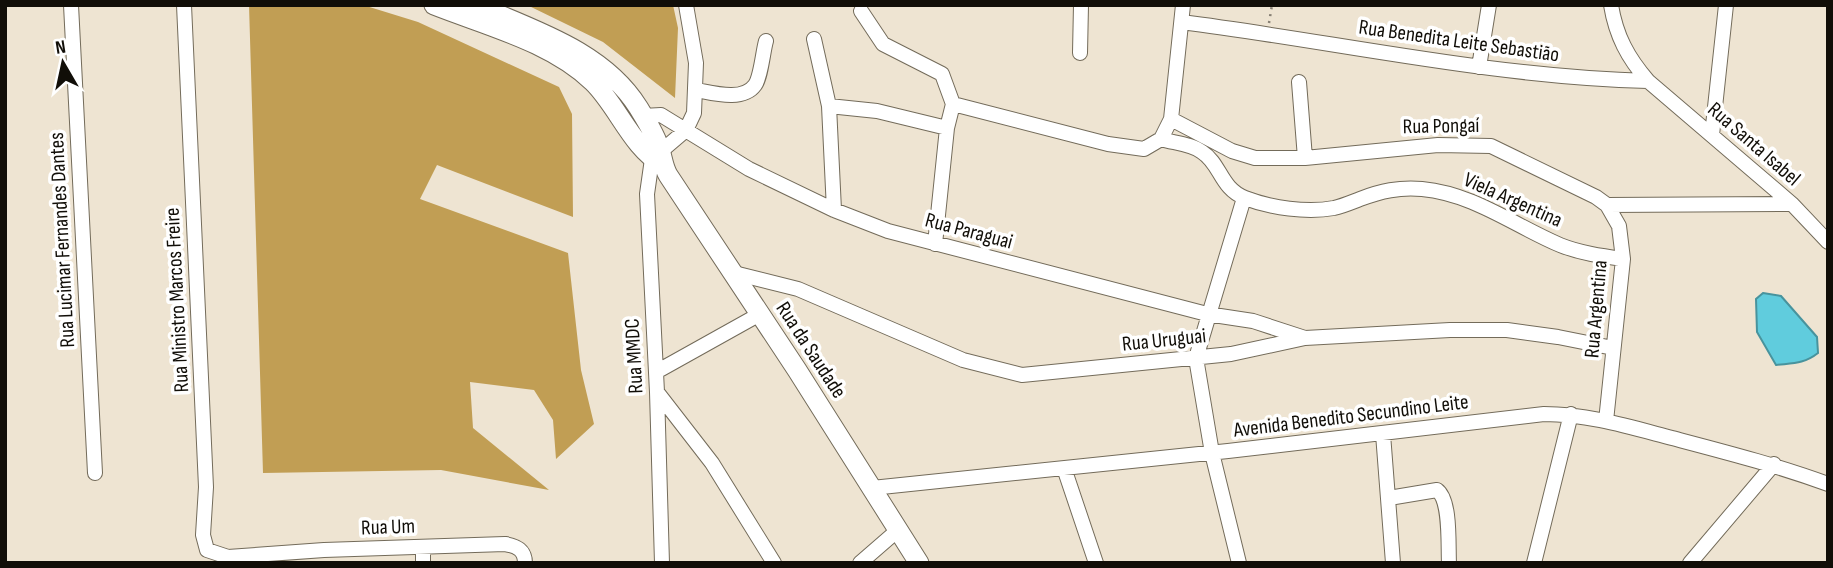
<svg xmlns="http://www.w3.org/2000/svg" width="1833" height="568" font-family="'Sofia Sans Condensed',sans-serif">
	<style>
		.forest { fill: #c19e54 }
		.water { fill: #60ccdd; stroke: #48939d; stroke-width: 2 }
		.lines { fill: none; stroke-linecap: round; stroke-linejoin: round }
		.minor-casing { stroke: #736b5a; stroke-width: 16 }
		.major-casing { stroke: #736b5a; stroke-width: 21 }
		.path { stroke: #867f73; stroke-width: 2.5; stroke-dasharray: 2 5; stroke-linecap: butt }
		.minor { stroke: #fff; stroke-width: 14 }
		.major { stroke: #fff; stroke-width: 19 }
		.labels { text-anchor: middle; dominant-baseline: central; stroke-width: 7; stroke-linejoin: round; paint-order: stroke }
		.street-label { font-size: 21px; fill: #110e08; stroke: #fff }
	</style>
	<rect width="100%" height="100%" fill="#eee4d2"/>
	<path class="forest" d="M249,5H363L418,22L559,87L572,114L573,217L437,165L420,199L568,253L581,370L594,424L556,459L553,420L534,390L470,382L473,428L549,490L441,470L263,473Z
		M527,5H673L678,28L675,98L603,42Z"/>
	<path class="water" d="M1763,293L1781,296L1817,337L1818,353C1804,364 1793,363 1776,365L1757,332L1756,299Z"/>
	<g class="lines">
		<defs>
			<path id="minor" d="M71,5L95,473
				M184,5L206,487L203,535L207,550L228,557L324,550L505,544C517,546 525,550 525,563
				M1611,5C1616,36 1628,58 1648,81L1792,204L1828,242
				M861,11L883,44L942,74L953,104
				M1182,22C1337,42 1492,77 1648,81
				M814,39L829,106L834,210
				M1080,53L1081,5
				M1479,67L1489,5
				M1299,82L1305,158
				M696,90C713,93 743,102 755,85C761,77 763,51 766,41
				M953,104L1108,144L1144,149L1161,139L1171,119L1183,5
				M829,106L877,111L947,128
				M643,116L661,115L749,169L834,210L888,231L1207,314L1253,321L1305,338
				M1171,119L1232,151L1255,158H1305L1438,145L1491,146L1596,197L1607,205L1792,204
				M1712,135L1726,5
				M1161,139C1174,143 1192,144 1202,152C1221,164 1220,188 1245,198C1271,208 1307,213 1334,208C1343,206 1352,202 1360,199C1381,191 1399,187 1422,189C1474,194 1513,225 1560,245C1580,253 1601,256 1623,259
				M935,244L947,128L953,104
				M734,273L798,289L963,360L1022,375L1231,354L1305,338L1450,330H1507L1558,337L1613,348
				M656,372L760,314
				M657,392L712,463L774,563
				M1606,421L1623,259L1619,226L1607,205
				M1383,434L1393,563
				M1064,468L1096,563
				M872,488L1228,451L1544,414C1588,414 1630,427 1672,438C1725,452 1776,465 1828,484
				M1389,498L1437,490C1451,500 1448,545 1449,563
				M423,547V563
				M662,563L657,392L647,194L652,159L686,130L694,113L696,63L686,5
				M860,563L898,530
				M1239,563L1212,453L1196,358L1244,198
				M1534,563L1571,414
				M1690,563L1774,464"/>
			<path id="major" d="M434,5C487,26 552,42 593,82C617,105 633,149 662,164
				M476,5C533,30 603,51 638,107C646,120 656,135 660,150C663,159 663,166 668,175L797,370L919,563"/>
		</defs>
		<use href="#minor" class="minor-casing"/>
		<use href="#major" class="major-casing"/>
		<path class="path" d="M1269,23L1272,5"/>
		<use href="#minor" class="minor"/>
		<use href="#major" class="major"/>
	</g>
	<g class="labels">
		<g class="street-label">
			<text transform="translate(1459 41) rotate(8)">Rua Benedita Leite Sebastião</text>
			<text transform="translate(1441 126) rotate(-1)">Rua Pongaí</text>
			<text transform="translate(1754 144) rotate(41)">Rua Santa Isabel</text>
			<text transform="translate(1513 200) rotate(24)">Viela Argentina</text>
			<text transform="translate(969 231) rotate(15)">Rua Paraguai</text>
			<text transform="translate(62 240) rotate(-93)">Rua Lucimar Fernandes Dantes</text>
			<text transform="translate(177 300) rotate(-93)">Rua Ministro Marcos Freire</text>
			<text transform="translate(1596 309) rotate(-85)">Rua Argentina</text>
			<text transform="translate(1164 340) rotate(-6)">Rua Uruguai</text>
			<text transform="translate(811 350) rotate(57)">Rua da Saudade</text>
			<text transform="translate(634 356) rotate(-93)">Rua MMDC</text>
			<text transform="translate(1351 416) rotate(-7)">Avenida Benedito Secundino Leite</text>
			<text transform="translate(388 527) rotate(-2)">Rua Um</text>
		</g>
	</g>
	<rect width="1833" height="568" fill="none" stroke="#110e08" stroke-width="14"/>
	<g transform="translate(63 63) rotate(351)" stroke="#ffffff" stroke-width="5" paint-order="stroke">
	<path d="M0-5L12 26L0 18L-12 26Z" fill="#110e08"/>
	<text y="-10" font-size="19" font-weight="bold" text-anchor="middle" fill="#110e08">N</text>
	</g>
</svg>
